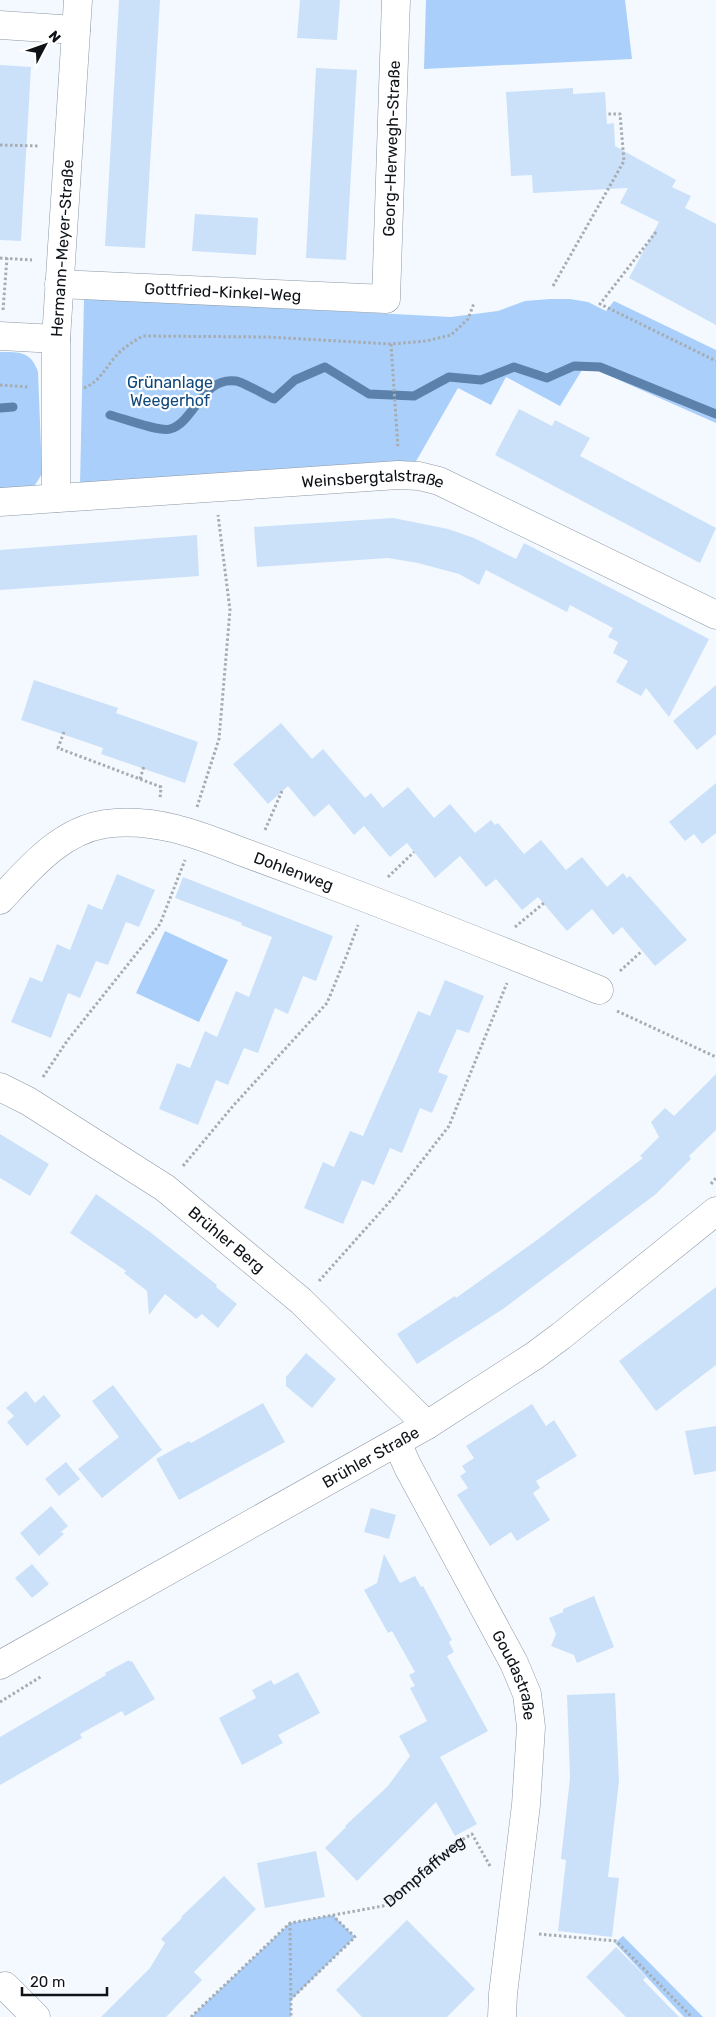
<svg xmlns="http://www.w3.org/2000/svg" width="716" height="2017" font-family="Rubik,sans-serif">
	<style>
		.green { fill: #a9cffa }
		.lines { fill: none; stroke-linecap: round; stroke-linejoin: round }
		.stream { stroke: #5c82ac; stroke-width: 9 }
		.building { fill: #cbe1f9 }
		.minor-casing { stroke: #8c97a4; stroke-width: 29 }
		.major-casing { stroke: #8c97a4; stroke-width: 29 }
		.path { stroke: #a7acb1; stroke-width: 3; stroke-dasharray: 2.5 2.5; stroke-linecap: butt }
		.minor { stroke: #fff; stroke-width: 28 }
		.major { stroke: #fff; stroke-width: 28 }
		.labels { text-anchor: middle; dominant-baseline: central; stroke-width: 4.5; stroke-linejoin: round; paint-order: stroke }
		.street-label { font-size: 16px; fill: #0f1318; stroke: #fff }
		.park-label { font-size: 16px; fill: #10487c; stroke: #fff }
	</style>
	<rect width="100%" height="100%" fill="#f4f9ff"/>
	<path class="green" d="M426,0H625L632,59L424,69Z
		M84,298L451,317L498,311L525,301L550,299H570L588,302L606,311L614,301L716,350V423L585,365L560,406L506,377L491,405L458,388L415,463L80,485Z
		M0,352C19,352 31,351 38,372L42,474L35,485L27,488L0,490Z
		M165,931L228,960L199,1022L136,993Z
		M333,1915L355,1937L291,2000V2017H191L290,1923Z
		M623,1936L703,2017H684L615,1943Z"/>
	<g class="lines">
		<path class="stream" d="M0,408L13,407
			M110,415C122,418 159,432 170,429C194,423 202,376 236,381C243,382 265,395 274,399L295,380L325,367L369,394L414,396L449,377L481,380L514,367L547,378L574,366L600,367L716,414"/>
	</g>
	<path class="building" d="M119,0H160L145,248L105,246Z
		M300,0H340L337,40L297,38Z
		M0,65L31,67L21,241L0,240Z
		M316,68L357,70L346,260L306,258Z
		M573,88V94L605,92L607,124L614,123L615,146L676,180L672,187L691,196L685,208L716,224V325L629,278L659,222L620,203L628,188L533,193L532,175L511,176L506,92Z
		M195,214L258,218L256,255L192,251Z
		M519,409L552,426L555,420L590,438L580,456L716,528L700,563L495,455Z
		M393,518L448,529L474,538L516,559L524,543L709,639L669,717L646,688L641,696L616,682L628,661L613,653L618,642L608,637L613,628L570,605L567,612L486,570L479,585L459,574L418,563L388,558L257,567L254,527Z
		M197,535L199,576L0,590V550Z
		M34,680L118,708L116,713L198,742L185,783L101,754L103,748L21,720Z
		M716,685V734L697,750L673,721Z
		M281,723L312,759L323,749L365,798L371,793L383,808L408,787L434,818L450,804L475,833L491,820L495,825L498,823L524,854L541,840L566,870L582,857L607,887L623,873L627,878L630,876L687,940L655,966L622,927L613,935L592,909L567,931L538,897L522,910L496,879L486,887L460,856L435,878L407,843L390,857L364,826L354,835L329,804L314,817L288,786L268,804L233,764Z
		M716,783V833L702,844L694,834L685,841L669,822Z
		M117,874L155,890L139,927L126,922L108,965L96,961L80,998L68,993L51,1038L11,1022L30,977L42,982L57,944L70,950L88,904L102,910Z
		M183,877L333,936L316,981L303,976L288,1014L275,1008L258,1053L244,1048L228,1085L216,1080L198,1125L159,1109L177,1063L190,1068L205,1031L217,1037L236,991L249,997L272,937L241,925L242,923L175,898Z
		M445,980L484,996L469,1033L457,1029L438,1072L448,1076L432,1113L420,1108L402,1153L390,1148L374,1185L362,1180L343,1224L304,1208L323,1162L334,1167L350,1131L363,1136L418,1011L430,1016Z
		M716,1074V1130L689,1156L691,1159L656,1194L503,1309L417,1364L397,1334L455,1296L456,1298L537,1240L643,1158L640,1156L659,1137L651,1122L665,1108L674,1116Z
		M0,1134L49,1164L30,1196L0,1178Z
		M96,1194L150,1232L217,1285L216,1287L237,1304L218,1328L202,1314L196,1319L165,1294L149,1315L147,1291L124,1273L126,1271L70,1233Z
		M716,1287V1365L656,1411L619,1361Z
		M306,1353L336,1379L312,1408L286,1386V1377Z
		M113,1385L162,1450L102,1498L78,1469L119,1437L92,1401Z
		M26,1391L35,1403L44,1395L61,1416L27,1446L7,1422L14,1416L6,1408Z
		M263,1403L285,1442L179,1500L156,1459L189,1441L191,1443Z
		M532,1404L546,1426L554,1420L577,1456L536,1481L540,1488L533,1493L550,1520L517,1541L511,1532L490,1546L457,1495L468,1488L460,1476L466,1472L462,1466L474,1458L466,1446Z
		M716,1426V1471L694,1475L685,1431Z
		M66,1462L80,1479L59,1496L45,1479Z
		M51,1506L68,1526L61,1532L64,1534L39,1556L20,1533Z
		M371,1508L396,1515L389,1539L364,1532Z
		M384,1554L400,1583L415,1576L421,1587L423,1586L452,1640L449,1642L454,1652L447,1656L488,1731L440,1757L477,1824L455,1836L436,1802L357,1881L325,1848L346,1827L345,1826L388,1786L410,1756L399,1736L427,1721L410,1688L415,1686L409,1675L415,1672L392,1631L388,1633L364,1590L377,1583Z
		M32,1564L49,1584L32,1598L15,1578Z
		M594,1596L614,1647L577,1663L574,1655L551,1646L556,1634L549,1618L563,1612V1609Z
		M129,1660L130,1662L132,1661L155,1699L125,1716L122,1711L80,1734L82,1738L0,1785V1737L106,1675L105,1673Z
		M298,1672L320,1713L278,1735L283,1743L242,1765L219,1718L256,1698L252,1690L271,1680L274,1685Z
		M615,1693L619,1781L608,1877L619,1878L612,1937L558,1931L566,1860L561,1859L570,1778L567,1695Z
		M316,1851L325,1897L265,1908L257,1863Z
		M224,1876L256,1909L194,1972L202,1980L166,2017H101L150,1968L165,1943L161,1939L182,1918L181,1917Z
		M407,1920L475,1989L447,2017H362L336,1990Z
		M616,1947L646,1977L643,1980L679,2017H626L586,1977Z"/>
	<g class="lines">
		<defs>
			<g id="minor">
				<path d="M0,25L76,30"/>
				<path id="s2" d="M59,284L386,299L396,0"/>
				<path d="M0,336L56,339"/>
				<path id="s3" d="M56,498V339L78,0"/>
				<path id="s4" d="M0,502L398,475L419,476L439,481L716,615"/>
				<path id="s5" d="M0,900C29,869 60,831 105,824C153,817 197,834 240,851C267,861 294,871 321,881C414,916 507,953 599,990"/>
				<path id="s6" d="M0,1087L28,1101L165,1188L301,1301L427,1425"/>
				<path id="s7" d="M397,1443L408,1467L514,1663L527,1694L531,1727L526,1805L503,1994L502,2017"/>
				<path d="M5,1986L36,2017"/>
			</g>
			<g id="major">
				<path id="s8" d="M0,1665L427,1425L534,1356L561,1336L716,1211"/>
			</g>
		</defs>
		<use href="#minor" class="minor-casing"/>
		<use href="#major" class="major-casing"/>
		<g class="path">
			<path d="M0,145L40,146"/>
			<path d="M656,232L600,304L716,361"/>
			<path d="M0,258L32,260"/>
			<path d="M553,286L624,161L620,114H606"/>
			<path d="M3,310L7,258"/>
			<path d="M391,344L398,448"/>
			<path d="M0,385L29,387"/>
			<path d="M84,388C99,382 105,369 115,357C123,348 132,342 143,336L268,337L391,344L426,341L451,335L468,319L474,303"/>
			<path d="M64,732L58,748L161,787L160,799"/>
			<path d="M140,779L144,766"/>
			<path d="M197,807L219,739L230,610L218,515"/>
			<path d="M265,830L282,791"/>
			<path d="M388,877L414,852"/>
			<path d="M515,927L544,903"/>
			<path d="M620,971L642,951"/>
			<path d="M617,1011L716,1057"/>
			<path d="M43,1077L67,1041L160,924L185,860"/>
			<path d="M183,1166L233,1106L327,1003L348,952L358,925"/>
			<path d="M711,1184L716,1178"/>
			<path d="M319,1281L393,1198L449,1126L507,983"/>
			<path d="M0,1702L42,1676"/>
			<path d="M290,1923L291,2017"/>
			<path d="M539,1934L616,1941L692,2017"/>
			<path d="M290,2000L355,1937L333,1916"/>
			<path id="s1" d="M191,2017L290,1923L383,1906L458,1842L472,1834L490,1866"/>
		</g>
		<use href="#minor" class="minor"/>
		<use href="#major" class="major"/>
	</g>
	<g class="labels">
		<g class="street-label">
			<text stroke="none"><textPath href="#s2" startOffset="478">Georg-Herwegh-Straße</textPath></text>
			<text stroke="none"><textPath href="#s3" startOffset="250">Hermann-Meyer-Straße</textPath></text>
			<text stroke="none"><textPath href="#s2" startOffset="164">Gottfried-Kinkel-Weg</textPath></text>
			<text stroke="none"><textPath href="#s4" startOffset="374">Weinsbergtalstraße</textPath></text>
			<text stroke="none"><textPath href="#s5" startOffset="329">Dohlenweg</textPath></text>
			<text stroke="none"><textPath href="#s6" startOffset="274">Brühler Berg</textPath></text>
			<text stroke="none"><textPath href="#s8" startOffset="425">Brühler Straße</textPath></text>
			<text stroke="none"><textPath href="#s7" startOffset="261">Goudastraße</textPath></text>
			<text stroke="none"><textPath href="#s1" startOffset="285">Dompfaffweg</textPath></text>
		</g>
		<g class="park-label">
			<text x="170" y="382">Grünanlage<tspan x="170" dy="18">Weegerhof</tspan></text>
		</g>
	</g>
	<g transform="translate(45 45) rotate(49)" stroke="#ffffff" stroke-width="4" paint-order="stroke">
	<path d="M0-4L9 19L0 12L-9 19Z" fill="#0f1318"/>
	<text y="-8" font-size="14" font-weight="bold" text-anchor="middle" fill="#0f1318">N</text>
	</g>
	<path d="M22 1987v8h85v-8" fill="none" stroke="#0f1318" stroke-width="2.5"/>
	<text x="30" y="1987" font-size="15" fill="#0f1318" stroke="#ffffff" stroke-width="4" paint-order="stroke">20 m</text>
</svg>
